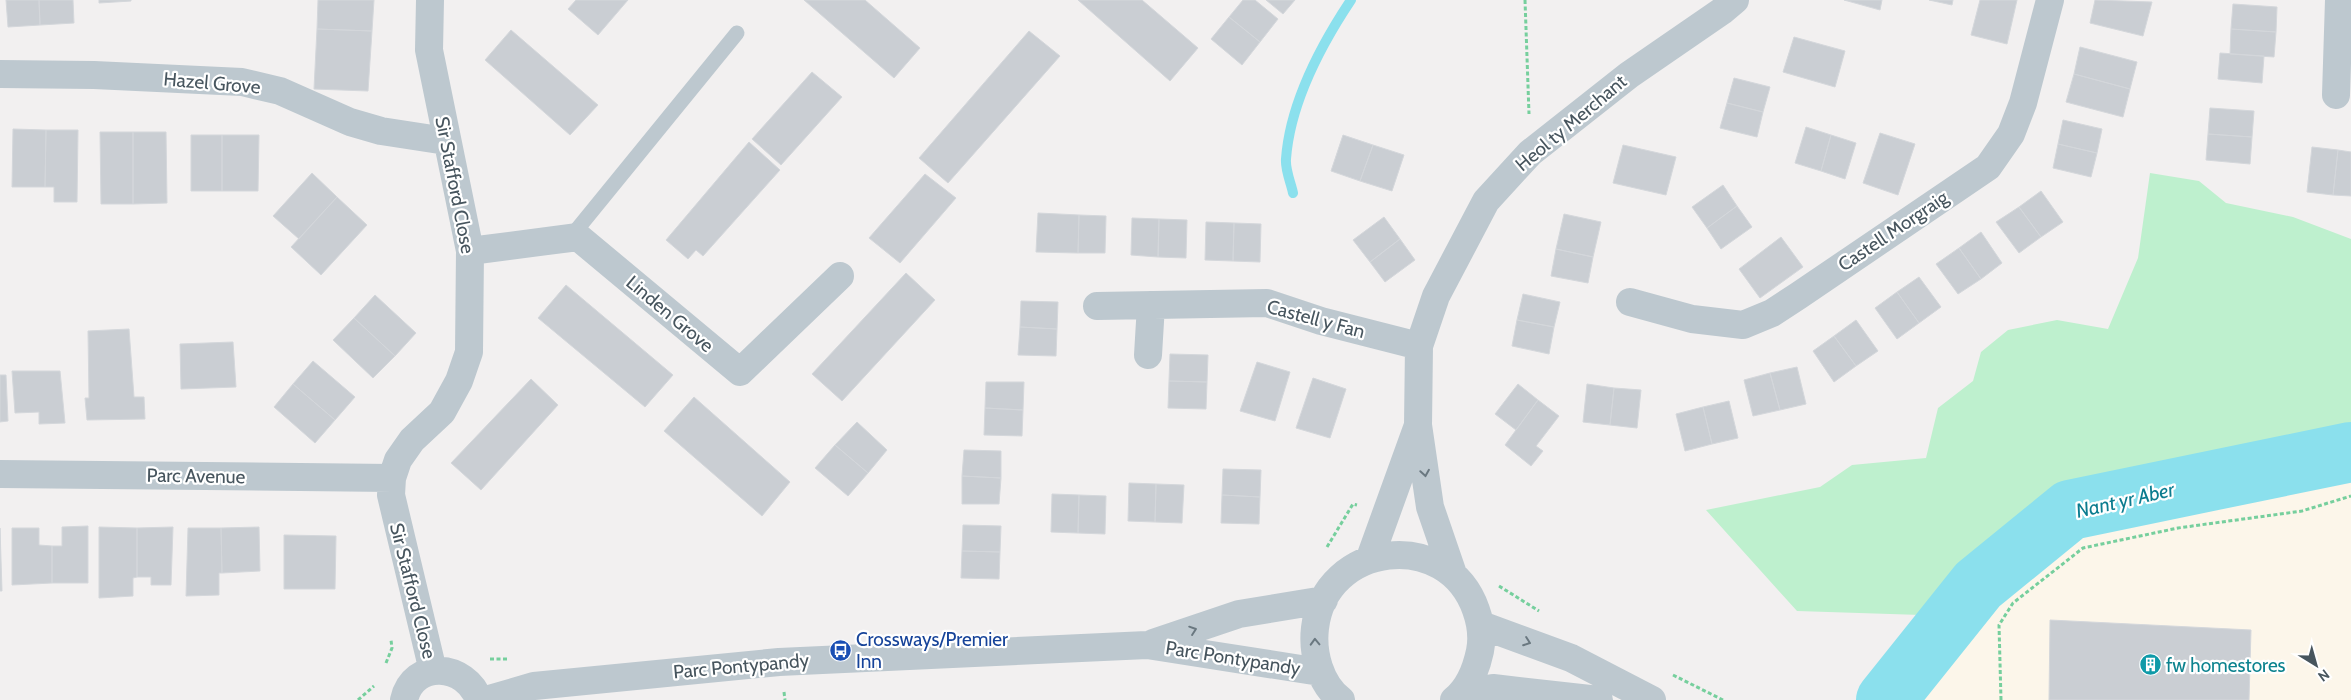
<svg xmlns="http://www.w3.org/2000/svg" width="2351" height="700" font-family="Cabin,sans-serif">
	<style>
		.commercial { fill: #fcf6ea }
		.green { fill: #bef0ce }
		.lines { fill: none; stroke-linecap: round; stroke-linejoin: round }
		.stream { stroke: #8be0ed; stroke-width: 10 }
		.river { stroke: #8be0ed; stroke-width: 60 }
		.building { fill: #caced3; stroke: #d4d7db }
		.path { stroke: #76cf9d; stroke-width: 3; stroke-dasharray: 4 2.5; stroke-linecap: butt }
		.service { stroke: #bdc8cf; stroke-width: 15 }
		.minor { stroke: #bdc8cf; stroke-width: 28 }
		.oneway { stroke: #6a7880 }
		.labels { text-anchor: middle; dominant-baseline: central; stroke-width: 4.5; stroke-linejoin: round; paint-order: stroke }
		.street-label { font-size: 19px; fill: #47555e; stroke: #fff }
		.transit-label { font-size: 19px; fill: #164399; stroke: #fff; text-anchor: start }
		.culture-label { font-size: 19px; fill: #0d838f; stroke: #fff; text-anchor: start }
		.water-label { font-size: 20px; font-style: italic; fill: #0b7c8f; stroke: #fff }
	</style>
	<rect width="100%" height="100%" fill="#f2f0f0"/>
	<path class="commercial" d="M2351,452V700H1886L1978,585L2070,510Z"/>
	<path class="green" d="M2150,173L2199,181L2226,203L2293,217L2351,239V452L2070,510L1978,585L1952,616L1797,611L1706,510L1820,487L1852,465L1926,458L1938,408L1973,381L1981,352L2008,330L2057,320L2108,329L2138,258Z"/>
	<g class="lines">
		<path class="stream" d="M1293,193C1291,183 1285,170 1286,159C1290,104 1321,45 1351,0"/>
		<path class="river" d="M1886,700L1978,585L2070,510L2351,452"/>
	</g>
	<path class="building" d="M6,0H39L40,25L8,27Z
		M39,0H73L74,23L40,25Z
		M99,0H131V1L99,3Z
		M318,0H374L372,31L317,29Z
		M576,0H628L598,35L568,9Z
		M804,0H865L920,48L894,78Z
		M1078,0H1142L1198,48L1170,81Z
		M1243,0H1255L1278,19L1260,42L1229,17Z
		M1266,0H1295L1283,14Z
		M1844,0H1882L1880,10Z
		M1929,0H1953L1952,5Z
		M1980,0H2017L2007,44L1971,35Z
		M2095,0L2152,2L2143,36L2090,23Z
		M2233,4L2277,7L2276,32L2231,29Z
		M1229,17L1260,42L1242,65L1211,39Z
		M317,29L372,31L368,91L314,89Z
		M2231,29L2276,32L2274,57L2230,54Z
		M511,30L598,105L570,135L485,60Z
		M1029,31L1060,56L948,183L919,158Z
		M1794,37L1845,51L1835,87L1783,72Z
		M2080,47L2137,62L2130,89L2074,74Z
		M2220,53L2264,56L2262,83L2218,79Z
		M812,72L842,97L781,165L752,139Z
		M2074,74L2130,89L2123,117L2066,102Z
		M1734,78L1770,87L1763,112L1727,103Z
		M1727,103L1763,112L1757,137L1720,128Z
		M2210,108L2254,111L2252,137L2208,134Z
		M2063,120L2102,129L2097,153L2058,144Z
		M1806,127L1831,135L1821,171L1795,163Z
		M13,129L46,130L45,187H12Z
		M46,130H78L77,202H54V187H45Z
		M100,132H133V204H101Z
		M133,132H166L167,203L133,204Z
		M1880,133L1915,144L1898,195L1863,183Z
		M2208,134L2252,137L2250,164L2206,160Z
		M191,135H222V191H191Z
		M222,135H259L258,191H222Z
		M1343,135L1373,145L1360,181L1331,171Z
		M1831,135L1856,143L1845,179L1821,171Z
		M749,142L780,170L703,256L696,250L688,259L666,240Z
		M2058,144L2097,153L2091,177L2053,168Z
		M1373,145L1404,155L1392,191L1360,181Z
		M1623,145L1676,157L1666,195L1613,183Z
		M2312,147L2338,150L2333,195L2307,192Z
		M2338,150L2351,152V196L2333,195Z
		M312,173L337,197L299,239L273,216Z
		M925,174L956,198L900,263L869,238Z
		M1723,185L1737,206L1707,228L1692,207Z
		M2041,191L2063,222L2041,237L2019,207Z
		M337,197L367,225L321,275L291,247Z
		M1737,206L1752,227L1721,249L1707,228Z
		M2019,207L2041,237L2019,253L1996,222Z
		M1038,213L1079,215L1078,253L1036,252Z
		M1564,214L1601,222L1593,257L1556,249Z
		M1079,215L1106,216L1105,253H1078Z
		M1384,217L1400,239L1370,262L1353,240Z
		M1132,218L1159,219L1158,257L1131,255Z
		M1159,219L1187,220L1186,258L1158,257Z
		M1206,222L1234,223L1233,261L1205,260Z
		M1234,223L1261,224L1260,262L1233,261Z
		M1981,232L2002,263L1981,279L1959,248Z
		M1781,237L1803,267L1760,298L1739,269Z
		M1400,239L1415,260L1385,282L1370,262Z
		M1959,248L1981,279L1958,294L1936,264Z
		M1556,249L1593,257L1588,283L1551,276Z
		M906,273L935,300L842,401L812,374Z
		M1919,277L1941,307L1919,323L1897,292Z
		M566,285L673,375L645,407L538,318Z
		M1897,292L1919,323L1897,339L1875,308Z
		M1523,294L1560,302L1554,327L1517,320Z
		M375,295L416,333L395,356L354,318Z
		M1021,301L1058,302L1057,329L1020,327Z
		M354,318L395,356L373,378L333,340Z
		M1517,320L1554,327L1549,354L1512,346Z
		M1856,320L1878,351L1856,366L1834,336Z
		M1020,327L1057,329L1056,356L1018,355Z
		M129,329L134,397H144L145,419L87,420L85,398H89L88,331Z
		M1834,336L1856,366L1834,382L1813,351Z
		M233,342L236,387L181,389L180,344Z
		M1170,354L1208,355L1207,382L1169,381Z
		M313,361L355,397L335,420L293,384Z
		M1257,362L1290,372L1275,421L1240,411Z
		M1797,367L1806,404L1780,410L1770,373Z
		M12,371H60L65,423L39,424V412L15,413Z
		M1770,373L1780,410L1753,416L1744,380Z
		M0,375H6L8,421L0,422Z
		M1313,378L1346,389L1330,438L1296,428Z
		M531,379L558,405L481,490L451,463Z
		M1169,381L1207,382L1206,409L1168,408Z
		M986,382H1024L1023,410L985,408Z
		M293,384L335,420L315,443L274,407Z
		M1518,384L1538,400L1516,430L1495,414Z
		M1587,384L1614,388L1610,425L1583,422Z
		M1614,388L1641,390L1637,428L1610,425Z
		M694,397L790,482L762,516L664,431Z
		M1538,400L1559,416L1536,446L1543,451L1531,466L1505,445Z
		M1729,401L1738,438L1712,444L1703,407Z
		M1703,407L1712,444L1685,451L1676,414Z
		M985,408L1023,410L1022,436L984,435Z
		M857,422L887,450L868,473L835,445Z
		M835,445L868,473L848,496L815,468Z
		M964,450L1001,451V478L962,476Z
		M1223,469L1261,470L1260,497L1222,495Z
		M962,476L1001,478L999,504H962Z
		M1129,483L1156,484L1155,522L1128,521Z
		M1156,484L1184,485L1182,523L1155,522Z
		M1052,494L1079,495L1078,533L1051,532Z
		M1079,495L1106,496L1105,534L1078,533Z
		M1222,495L1260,497L1259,524L1221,523Z
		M963,525L1001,526L1000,552L962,551Z
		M88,526V583H52V546H62V527Z
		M99,527L137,528V577L133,578V596L99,598Z
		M173,527L171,585H151V577H137V528Z
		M259,527L260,571L222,573L221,528Z
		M0,528L2,591H0Z
		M12,528H39V545L52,546V583L12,585Z
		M188,528H221L222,573H219V595L186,596Z
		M284,535L336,536L335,589H284Z
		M962,551L1000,552L999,579L961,578Z
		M2050,620L2251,630L2249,700H2049Z"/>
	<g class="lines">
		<path class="path" d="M1525,0L1529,114
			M1327,547L1353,504L1357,505
			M1499,586L1539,611
			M490,659H509
			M386,663L392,648L391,640
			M1673,675L1723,700
			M784,692L785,700
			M358,700L374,686
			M2001,700L1999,625L2013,603L2083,548L2178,528L2302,511L2351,496"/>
		<path class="service" d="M570,238L737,33"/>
		<path class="minor" d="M430,0L429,50L470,251L469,352L459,381L442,412L412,440L398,460L392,478L391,495L433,671
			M0,74L94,75L242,82L280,91L350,122L381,131L446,141
			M2336,95L2339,0
			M470,251L578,237L740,372L840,276
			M1630,302L1692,319L1743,325L1772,313L1798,296L1988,167L2011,134L2023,103L2050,0
			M1097,306L1267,303L1321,321L1419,346
			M1148,355L1151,305
			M0,474L392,478
			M1370,558L1417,428
			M1453,574L1430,507L1418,425L1419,346L1436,296L1486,201L1530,153L1629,75L1722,11L1735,0
			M1481,625L1571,658L1652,700
			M1153,643L1239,614L1324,600
			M1461,694L1493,688L1599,700
			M404,700C413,659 466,663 479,700
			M486,700L534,686L779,662L1147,645L1320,672
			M1341,700C1320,684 1312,653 1315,628C1325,542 1447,527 1476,610C1481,624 1483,636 1480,651C1476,670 1469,688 1454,700"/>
	</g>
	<defs><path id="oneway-chevron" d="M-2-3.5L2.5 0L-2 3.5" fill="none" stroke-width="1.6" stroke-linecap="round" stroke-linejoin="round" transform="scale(1.25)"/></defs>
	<g class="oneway">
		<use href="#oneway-chevron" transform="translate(1425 473) rotate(81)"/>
		<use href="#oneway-chevron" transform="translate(1193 630) rotate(-19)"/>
		<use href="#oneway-chevron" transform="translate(1315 642) rotate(-92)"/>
		<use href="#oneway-chevron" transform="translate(1527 642) rotate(20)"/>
	</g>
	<defs>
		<symbol id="bus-disc" viewBox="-11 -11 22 22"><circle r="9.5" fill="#1a4fb4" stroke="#fff"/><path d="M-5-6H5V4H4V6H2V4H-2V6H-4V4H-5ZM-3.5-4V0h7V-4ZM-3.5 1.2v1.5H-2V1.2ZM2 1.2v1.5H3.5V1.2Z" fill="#fff"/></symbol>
		<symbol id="building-disc" viewBox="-11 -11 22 22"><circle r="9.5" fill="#0f9aa8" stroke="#fff"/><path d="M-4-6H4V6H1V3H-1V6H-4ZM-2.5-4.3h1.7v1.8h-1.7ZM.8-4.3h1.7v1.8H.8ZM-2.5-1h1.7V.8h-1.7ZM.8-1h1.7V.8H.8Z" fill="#fff"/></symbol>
	</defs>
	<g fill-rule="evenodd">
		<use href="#bus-disc" x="828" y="638" width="25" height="25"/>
		<use href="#building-disc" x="2138" y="652" width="25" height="25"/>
	</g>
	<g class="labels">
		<g class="street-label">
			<text transform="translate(212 83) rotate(5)">Hazel Grove</text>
			<text transform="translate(1571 123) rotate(-40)">Heol ty Merchant</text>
			<text transform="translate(455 185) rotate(79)">Sir Stafford Close</text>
			<text transform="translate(1893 231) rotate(-34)">Castell Morgraig</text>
			<text transform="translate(670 314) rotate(40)">Linden Grove</text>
			<text transform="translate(1316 319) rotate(15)">Castell y Fan</text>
			<text transform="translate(196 476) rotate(1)">Parc Avenue</text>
			<text transform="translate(413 591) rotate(76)">Sir Stafford Close</text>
			<text transform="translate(1233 658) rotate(9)">Parc Pontypandy</text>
			<text transform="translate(741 666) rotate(-5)">Parc Pontypandy</text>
		</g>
		<g class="transit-label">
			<text x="856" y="639">Crossways/Premier<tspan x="856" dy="22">Inn</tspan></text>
		</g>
		<g class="culture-label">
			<text x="2166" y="665">fw homestores</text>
		</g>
		<g class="water-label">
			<text transform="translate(2125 500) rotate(-13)">Nant yr Aber</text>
		</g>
	</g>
	<g transform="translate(2316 665) rotate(143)" stroke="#ffffff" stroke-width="4" paint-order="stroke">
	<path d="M0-4L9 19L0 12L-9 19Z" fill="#47555e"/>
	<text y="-8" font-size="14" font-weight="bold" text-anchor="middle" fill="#47555e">N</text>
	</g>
</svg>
